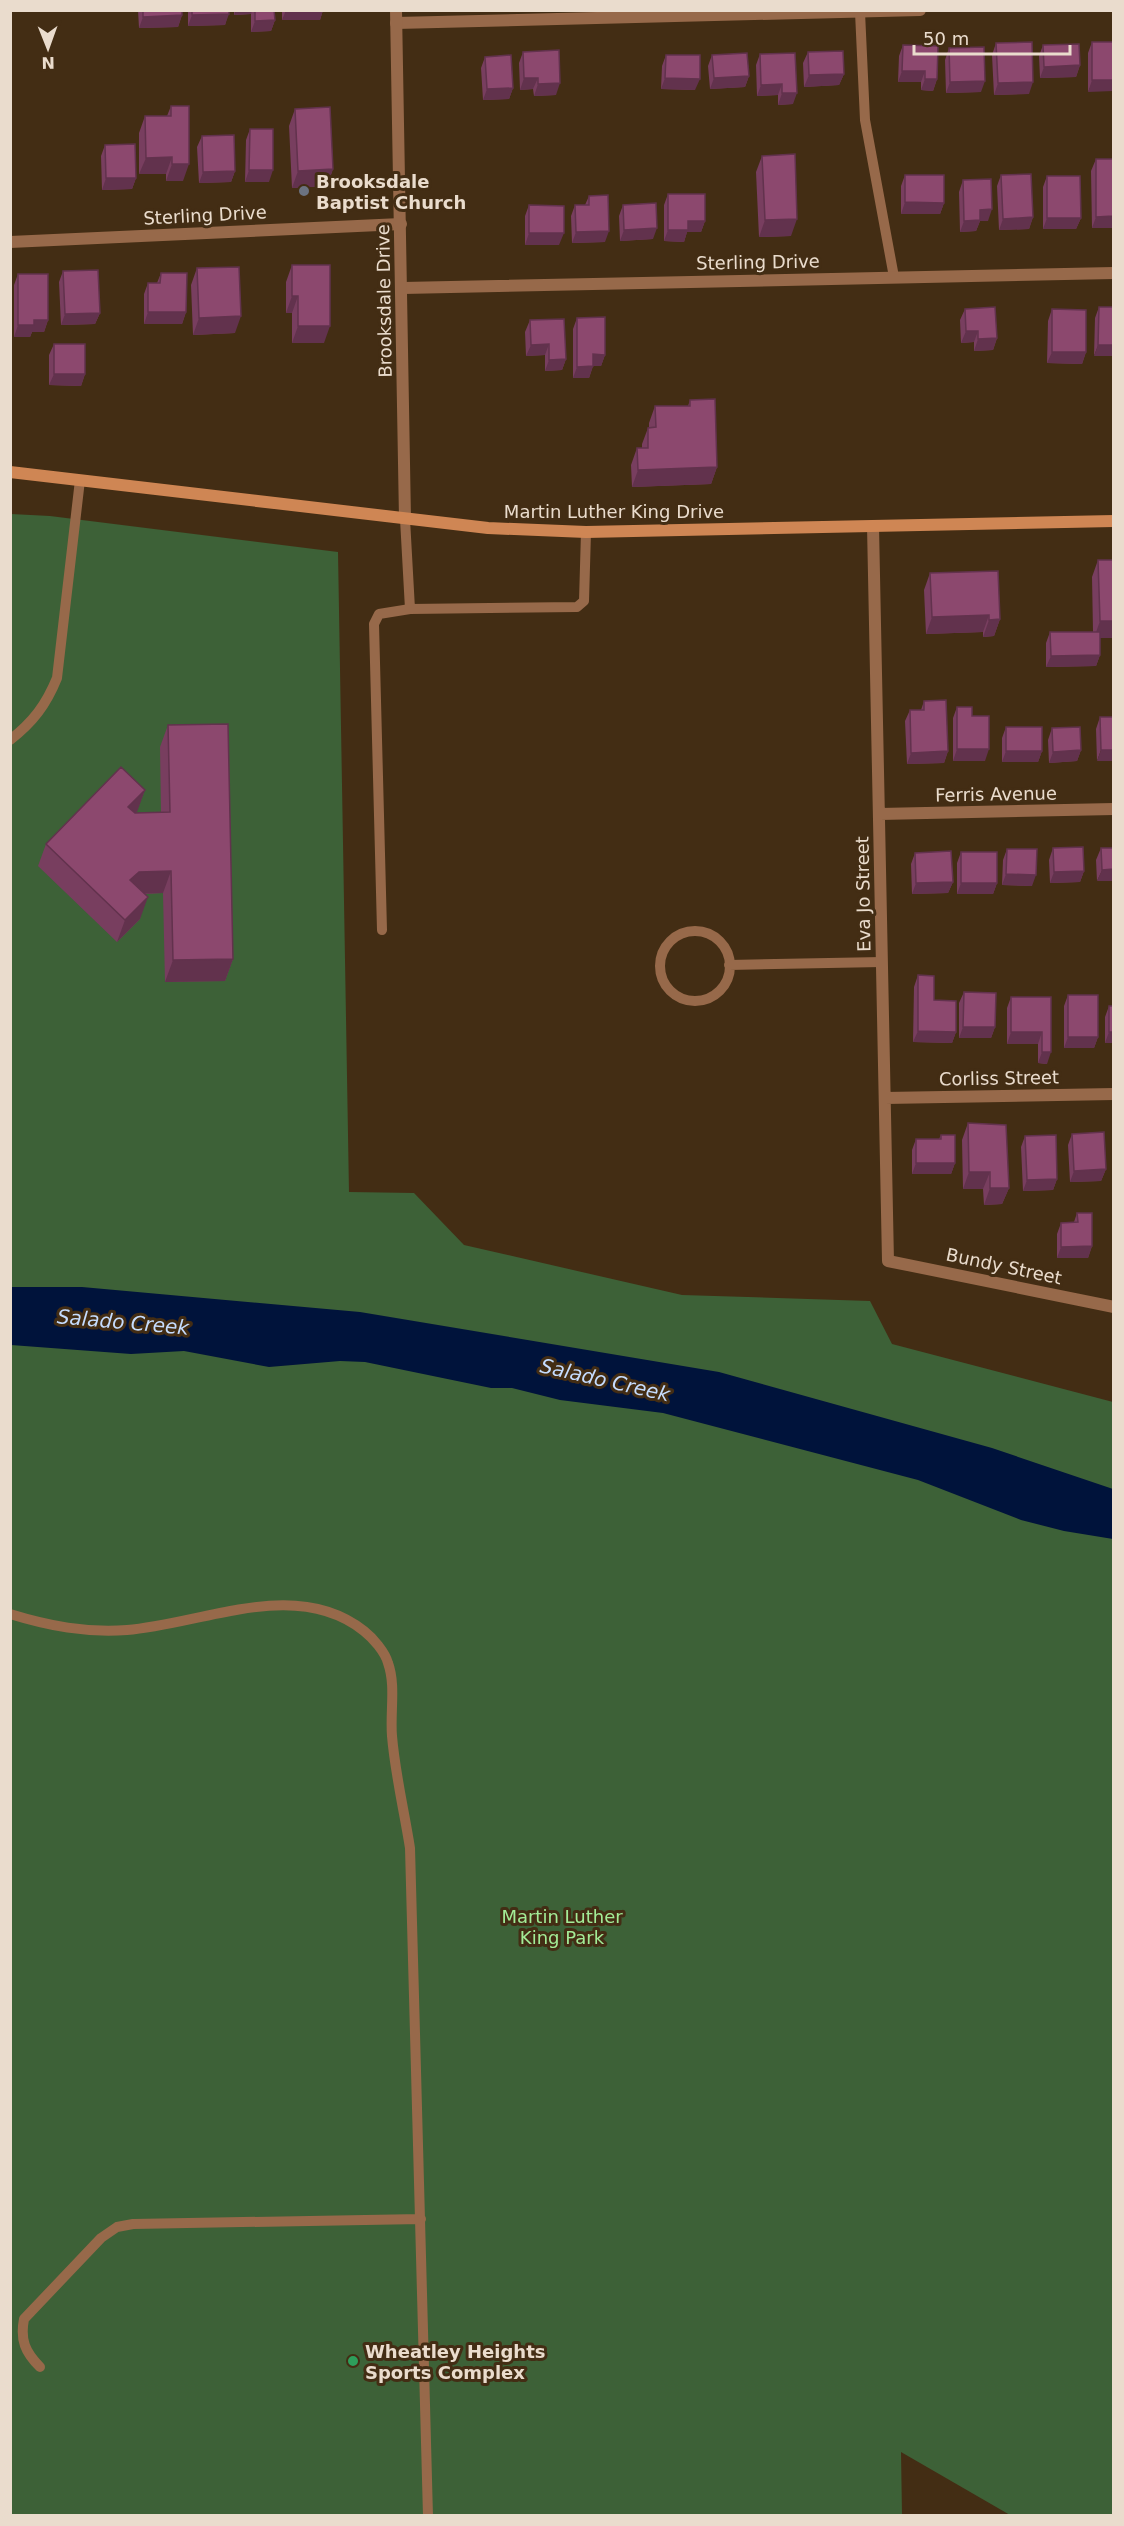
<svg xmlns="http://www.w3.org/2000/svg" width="1124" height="2526" font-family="'DejaVu Sans',sans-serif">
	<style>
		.green { fill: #3d6137 }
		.water { fill: #00133b }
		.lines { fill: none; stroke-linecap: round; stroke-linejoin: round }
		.service { stroke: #97694a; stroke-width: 10 }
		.minor { stroke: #97694a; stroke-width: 12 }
		.tertiary { stroke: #97694a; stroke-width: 12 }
		.secondary { stroke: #cf8654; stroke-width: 12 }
		.wall { fill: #783e5f }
		.shaded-wall { fill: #62324d }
		.building { fill: #8c486e; stroke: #62324d; stroke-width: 1.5 }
		.worship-dot { fill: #6b7280; stroke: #432d14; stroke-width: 2 }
		.leisure-dot { fill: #2e9e5b; stroke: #432d14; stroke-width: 2 }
		.labels { text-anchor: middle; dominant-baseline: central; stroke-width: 6; stroke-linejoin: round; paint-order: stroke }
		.poi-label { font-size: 18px; font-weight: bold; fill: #eadccd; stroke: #432d14; text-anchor: start }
		.street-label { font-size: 18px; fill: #eadccd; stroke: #432d14 }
		.park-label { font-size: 18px; fill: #a3ec97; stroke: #432d14 }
		.water-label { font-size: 20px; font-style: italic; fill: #c5dcfe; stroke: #432d14 }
	</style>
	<rect width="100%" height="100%" fill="#432d14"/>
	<path class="green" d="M11,514L50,516L338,552L349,1192L414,1193L464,1245L682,1295L870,1301L892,1344L1113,1402L1114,2515H1010L901,2452L902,2515H11Z"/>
	<path class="water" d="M10,1287H82L360,1312L719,1372L992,1448L1113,1489V1539L1064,1531L1021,1520L918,1480L663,1413L560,1400L512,1388H491L365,1362L340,1361L269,1367L184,1351L131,1354L11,1345Z"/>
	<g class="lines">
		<path class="service" d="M860,12L865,120L894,277
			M405,519L410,609
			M10,740C33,722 46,705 57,678L80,480
			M382,930L374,624L379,614L410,609L577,607L584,601L586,532
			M660 966a35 35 0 1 1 70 0a35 35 0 1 1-70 0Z
			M729,965L882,962
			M10,1614C49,1626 86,1633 127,1630C203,1624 296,1577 364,1631C373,1638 385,1652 388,1663C396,1685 390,1712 392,1736C395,1773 404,1810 410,1848L428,2516
			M40,2367C25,2352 20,2340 24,2319L101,2238L117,2227L133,2224L421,2219"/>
		<path class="minor" d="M396,23L920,10
			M10,242L401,224
			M403,288L1114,273
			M873,526L888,1261L1114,1307
			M880,814L1114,809
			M885,1098L1114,1094"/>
		<path class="tertiary" d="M396,10L405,519"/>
		<path class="secondary" d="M10,472L488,528L586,532L1114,521"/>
	</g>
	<path class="wall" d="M138,10H182V15L178,27L139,28Z
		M188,10H229L225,25L188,26Z
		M234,10H274L275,20L271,31L251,32V14L234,15Z
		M282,10H323L320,20H282Z
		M1092,42H1113L1088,92V53Z
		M996,43L1029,94L994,95L992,55Z
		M903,45L937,79L933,91L921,90V82H898L899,56Z
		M1043,45L1080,65L1076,77L1040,78L1039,56Z
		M949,48L981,92L946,93L945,60Z
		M523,52L556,95L534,96L533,89L520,90L519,63Z
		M808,52L844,74L839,85L804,87L803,63Z
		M795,53L793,104L778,105V95L757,96L756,65L760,54Z
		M666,55L695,90L661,89L662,66Z
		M712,55L749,76L745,87L710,89L708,66Z
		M485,57L513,88L509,99L483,100L481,68Z
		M171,106L183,181H166V174H139V133L145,116H167Z
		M295,109L333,169L327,186L292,188L289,126Z
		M250,129L269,182H245L246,140Z
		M202,136L235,171L231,182L199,183L197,147Z
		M105,145L136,178L132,189L102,190L101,156Z
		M762,156L791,236L759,237L756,172Z
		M1096,159L1113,228H1092L1091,171Z
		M905,175L944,203L940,214H901V186Z
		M1001,175L1033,217L1029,229L999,230L997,186Z
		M1047,176L1081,218L1076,229H1043V187Z
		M963,180L988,221H980L976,231L960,232L959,192Z
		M668,194L705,221L701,232H687L684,242L664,241V205Z
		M589,196L605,242L572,243L571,216L575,205H585Z
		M529,205L559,245H525V216Z
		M623,205L653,239L620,241L619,216Z
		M292,265L324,343H292V313H286V282Z
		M197,268L235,333L193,335L191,285Z
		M63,271L100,313L95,324L61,325L59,282Z
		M161,273L186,312L182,324H144V294L148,283H157Z
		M18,274L48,320L44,332H32L30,337H14V285Z
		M1099,307H1113L1094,356L1095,318Z
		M965,309L997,338L993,350L974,351V342L961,343L960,320Z
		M1052,309L1086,352L1082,364L1047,363L1048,321Z
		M577,318L605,355L601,366H593L589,378H573V329Z
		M530,320L566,359L562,370L545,371V355L526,356L525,332Z
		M54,344L85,374L81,386L49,385V355Z
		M690,400L717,467L711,484L632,487L631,465L637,448H642V444L648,428H649V423L655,406H688Z
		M1098,560H1113L1100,638V655L1096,666L1046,667V643L1050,632H1093L1092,577Z
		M930,573L1000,619L994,636L983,637V632L926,634L924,590Z
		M924,701L948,751L944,763L907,764L905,721L910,710H921Z
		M957,707L972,716L985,761H953V718Z
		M1100,717H1113L1097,761L1096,729Z
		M168,725L233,959L225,981L165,982L163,893L145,894L140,919L117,942L38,866L46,844L145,790L136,813L161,812L160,747Z
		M1006,727L1042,751L1038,762H1002V738Z
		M1052,728L1081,750L1077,761L1049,763L1048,740Z
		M1053,848L1084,871L1080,882L1050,883L1049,860Z
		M1101,848H1113L1097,881L1096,860Z
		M1007,849L1032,886L1002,885L1003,860Z
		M961,852L997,883L993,894H957V863Z
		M915,853L953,882L948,893L912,894L911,864Z
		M918,975L934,1000L956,1032L952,1043L913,1042L914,987Z
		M964,992L995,1027L991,1038H959V1003Z
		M1068,995L1098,1037L1094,1048H1064V1006Z
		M1011,997H1051L1047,1064L1038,1063V1044H1007V1008Z
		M1109,1006L1113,1043H1105V1017Z
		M968,1123L1009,1188L1002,1204L984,1205L983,1189H963L962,1140Z
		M1072,1134L1106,1169L1101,1181L1070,1182L1068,1145Z
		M941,1135L955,1163L951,1174H912V1150L916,1139H939Z
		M1025,1136L1057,1179L1053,1190L1023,1191L1021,1147Z
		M1077,1213L1092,1246L1088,1258H1057V1234L1061,1223L1074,1222Z"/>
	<path class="shaded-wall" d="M236,10H252L251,14L234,15Z
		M286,10H323L320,20H282Z
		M229,14L225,25L188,26L192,15Z
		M182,15L178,27L139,28L143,17Z
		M275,20L271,31L251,32L255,21Z
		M1080,65L1076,77L1040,78L1044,67Z
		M902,71H925L921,82H898Z
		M844,74L839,85L804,87L809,75Z
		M749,76L745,87L710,89L714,78Z
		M524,78H538L533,89L520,90Z
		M665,78L700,79L695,90L661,89Z
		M925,79H937L933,91L921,90Z
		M1092,80H1113V91L1088,92Z
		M985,81L981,92L946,93L950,82Z
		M1033,82L1029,94L994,95L998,83Z
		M560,83L556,95L534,96L538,84Z
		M782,84L778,95L757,96L761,85Z
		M513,88L509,99L483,100L487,89Z
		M782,93H797L793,104L778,105Z
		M172,157L166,174H139L146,158Z
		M172,164H189L183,181H166Z
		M333,169L327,186L292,188L298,171Z
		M249,170H273L269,182H245Z
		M235,171L231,182L199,183L203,172Z
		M106,178H136L132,189L102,190Z
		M905,202L944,203L940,214H901Z
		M992,209L988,221H980L976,231L960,232L964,221L980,210Z
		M1113,216V228H1092L1096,217Z
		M1033,217L1029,229L999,230L1003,219Z
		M1047,218H1081L1076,229H1043Z
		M797,219L791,236L759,237L765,220Z
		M688,221H705L701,232H687L684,242L664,241L668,230Z
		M657,228L653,239L620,241L624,230Z
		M609,231L605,242L572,243L576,232Z
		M529,233H564L559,245H525Z
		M292,296H298L292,313H286Z
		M148,312H186L182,324H144Z
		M100,313L95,324L61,325L65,314Z
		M241,316L235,333L193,335L199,318Z
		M34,320H48L44,332H32L30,337H14L18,325Z
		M298,326H330L324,343H292Z
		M966,331H978L974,342L961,343Z
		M997,338L993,350L974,351L978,339Z
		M549,344L545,355L526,356L531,345Z
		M1098,345H1113V356H1094Z
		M1052,352H1086L1082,364L1047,363Z
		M593,354L605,355L601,366H589Z
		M566,359L562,370L545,371L549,360Z
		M593,366L589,378H573L577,367Z
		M54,374H85L81,386L49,385Z
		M717,467L711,484L632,487L638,470Z
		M989,615L983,632L926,634L932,617Z
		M1000,619L994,636L983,637L989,620Z
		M1100,621H1113V638H1094Z
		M1100,655L1096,666L1046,667L1051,656Z
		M957,749H989L985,761H953Z
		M1081,750L1077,761L1049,763L1053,752Z
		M1101,750H1113V761H1097Z
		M948,751L944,763L907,764L911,753Z
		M1006,751H1042L1038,762H1002Z
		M145,790L137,812L120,829L128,807Z
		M1113,869V881H1097L1102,870Z
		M171,871L163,893L131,894L130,880L139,872Z
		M1084,871L1080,882L1050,883L1054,872Z
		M1006,874L1036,875L1032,886L1002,885Z
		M953,882L948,893L912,894L916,883Z
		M961,883H997L993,894H957Z
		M148,897L140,919L117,942L125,920Z
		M233,959L225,981L165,982L173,960Z
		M963,1027H995L991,1038H959Z
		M918,1031L956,1032L952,1043L913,1042Z
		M1011,1032H1042L1038,1044H1007Z
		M1109,1032H1113V1043H1105Z
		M1068,1037H1098L1094,1048H1064Z
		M1042,1052H1051L1047,1064L1038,1063Z
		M916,1163H955L951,1174H912Z
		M1106,1169L1101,1181L1070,1182L1074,1171Z
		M969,1172H990L983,1189H963Z
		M1057,1179L1053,1190L1023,1191L1027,1180Z
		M990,1188H1009L1002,1204L984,1205Z
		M1092,1246L1088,1258H1057L1061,1247Z"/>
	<path class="building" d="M143,10H182V15L143,17Z
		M192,10H229V14L192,15Z
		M255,10H274L275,20L255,21Z
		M1032,42L1033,82L998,83L996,43Z
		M1092,42H1113V80H1092Z
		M1079,44L1080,65L1044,67L1043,45Z
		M903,45L938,46L937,79H925V71H902Z
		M984,47L985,81L950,82L949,48Z
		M559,50L560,83L538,84V78H524L523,52Z
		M843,51L844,74L809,75L808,52Z
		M747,53L749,76L714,78L712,55Z
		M795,53L797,93H782V84L761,85L760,54Z
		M511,55L513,88L487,89L485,57Z
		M666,55H700V79L665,78Z
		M171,106H189V164H172V157L146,158L145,116H171Z
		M330,107L333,169L298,171L295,109Z
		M250,129H273V170H249Z
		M234,135L235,171L203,172L202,136Z
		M135,144L136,178H106L105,145Z
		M795,154L797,219L765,220L762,156Z
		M1096,159H1113V216L1096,217Z
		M1031,174L1033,217L1003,219L1001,175Z
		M905,175H944V203L905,202Z
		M1047,176H1080L1081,218H1047Z
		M991,179L992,209L980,210V220L964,221L963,180Z
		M668,194H705V221H688V230H668Z
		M608,195L609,231L576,232L575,205H589V196Z
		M656,203L657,228L624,230L623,205Z
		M529,205L564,206V233H529Z
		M292,265H330V326H298V296H292Z
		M239,267L241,316L199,318L197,268Z
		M98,270L100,313L65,314L63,271Z
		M161,273H187L186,312H148V283H160Z
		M18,274H48V320H34V325H18Z
		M995,307L997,338L978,339V331H966L965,309Z
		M1099,307H1113V345H1098Z
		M1052,309L1086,310V352H1052Z
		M605,317V355L593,354V366L577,367V318Z
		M564,319L566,359L549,360V344L531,345L530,320Z
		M54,344H85V374H54Z
		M715,399L717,467L638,470L637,448H648V428L656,427L655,406H690V400Z
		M1098,560H1113V621H1100Z
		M998,571L1000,619L989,620V615L932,617L930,573Z
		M1050,632H1100V655L1051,656Z
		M946,700L948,751L911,753L910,710H924V701Z
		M957,707H972V716H989V749H957Z
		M1100,717H1113V750H1101Z
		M228,724L233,959L173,960L171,871L139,872L130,880L148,897L125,920L46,844L121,767L145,790L128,807L135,813L170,812L168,725Z
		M1006,727H1042V751H1006Z
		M1080,727L1081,750L1053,752L1052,728Z
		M1083,847L1084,871L1054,872L1053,848Z
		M1101,848H1113V869L1102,870Z
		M1007,849H1037L1036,875L1006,874Z
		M951,851L953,882L916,883L915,853Z
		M961,852H997V883H961Z
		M918,975L934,976V1000L956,1001V1032L918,1031Z
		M964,992L996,993L995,1027H963Z
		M1068,995H1098V1037H1068Z
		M1011,997H1051V1052H1042V1032H1011Z
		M1109,1006H1113V1032H1109Z
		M968,1123L1006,1125L1009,1188H990V1172H969Z
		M1104,1132L1106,1169L1074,1171L1072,1134Z
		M941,1135H955V1163H916V1139H941Z
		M1056,1135L1057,1179L1027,1180L1025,1136Z
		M1077,1213H1092V1246L1061,1247V1223L1078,1222Z"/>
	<circle class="worship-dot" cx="304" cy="191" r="6"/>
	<circle class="leisure-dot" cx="353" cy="2361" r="6"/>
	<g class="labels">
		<g class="poi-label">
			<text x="316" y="181">Brooksdale<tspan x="316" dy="21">Baptist Church</tspan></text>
			<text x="365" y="2351">Wheatley Heights<tspan x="365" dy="21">Sports Complex</tspan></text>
		</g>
		<g class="street-label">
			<text transform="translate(205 215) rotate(-3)">Sterling Drive</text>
			<text transform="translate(758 262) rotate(-1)">Sterling Drive</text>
			<text transform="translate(384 301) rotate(-91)">Brooksdale Drive</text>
			<text x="614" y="511">Martin Luther King Drive</text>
			<text transform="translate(996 794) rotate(-1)">Ferris Avenue</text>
			<text transform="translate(863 894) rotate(-91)">Eva Jo Street</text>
			<text transform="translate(999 1078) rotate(-1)">Corliss Street</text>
			<text transform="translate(1004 1266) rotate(12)">Bundy Street</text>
		</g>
		<g class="park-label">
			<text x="562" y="1916">Martin Luther<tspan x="562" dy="21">King Park</tspan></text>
		</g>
		<g class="water-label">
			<text transform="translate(123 1322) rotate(5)">Salado Creek</text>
			<text transform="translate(605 1380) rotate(13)">Salado Creek</text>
		</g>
	</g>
	<rect width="1124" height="2526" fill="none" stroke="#eadccd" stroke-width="24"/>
	<g transform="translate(48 48) rotate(179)" stroke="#432d14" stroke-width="4.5" paint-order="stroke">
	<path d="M0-4.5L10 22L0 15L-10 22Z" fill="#eadccd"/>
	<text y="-9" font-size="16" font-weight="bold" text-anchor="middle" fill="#eadccd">N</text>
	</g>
	<path d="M914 45v9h156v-9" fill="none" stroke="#eadccd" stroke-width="3"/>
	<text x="923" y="45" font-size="18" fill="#eadccd" stroke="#432d14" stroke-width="4.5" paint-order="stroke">50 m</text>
</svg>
